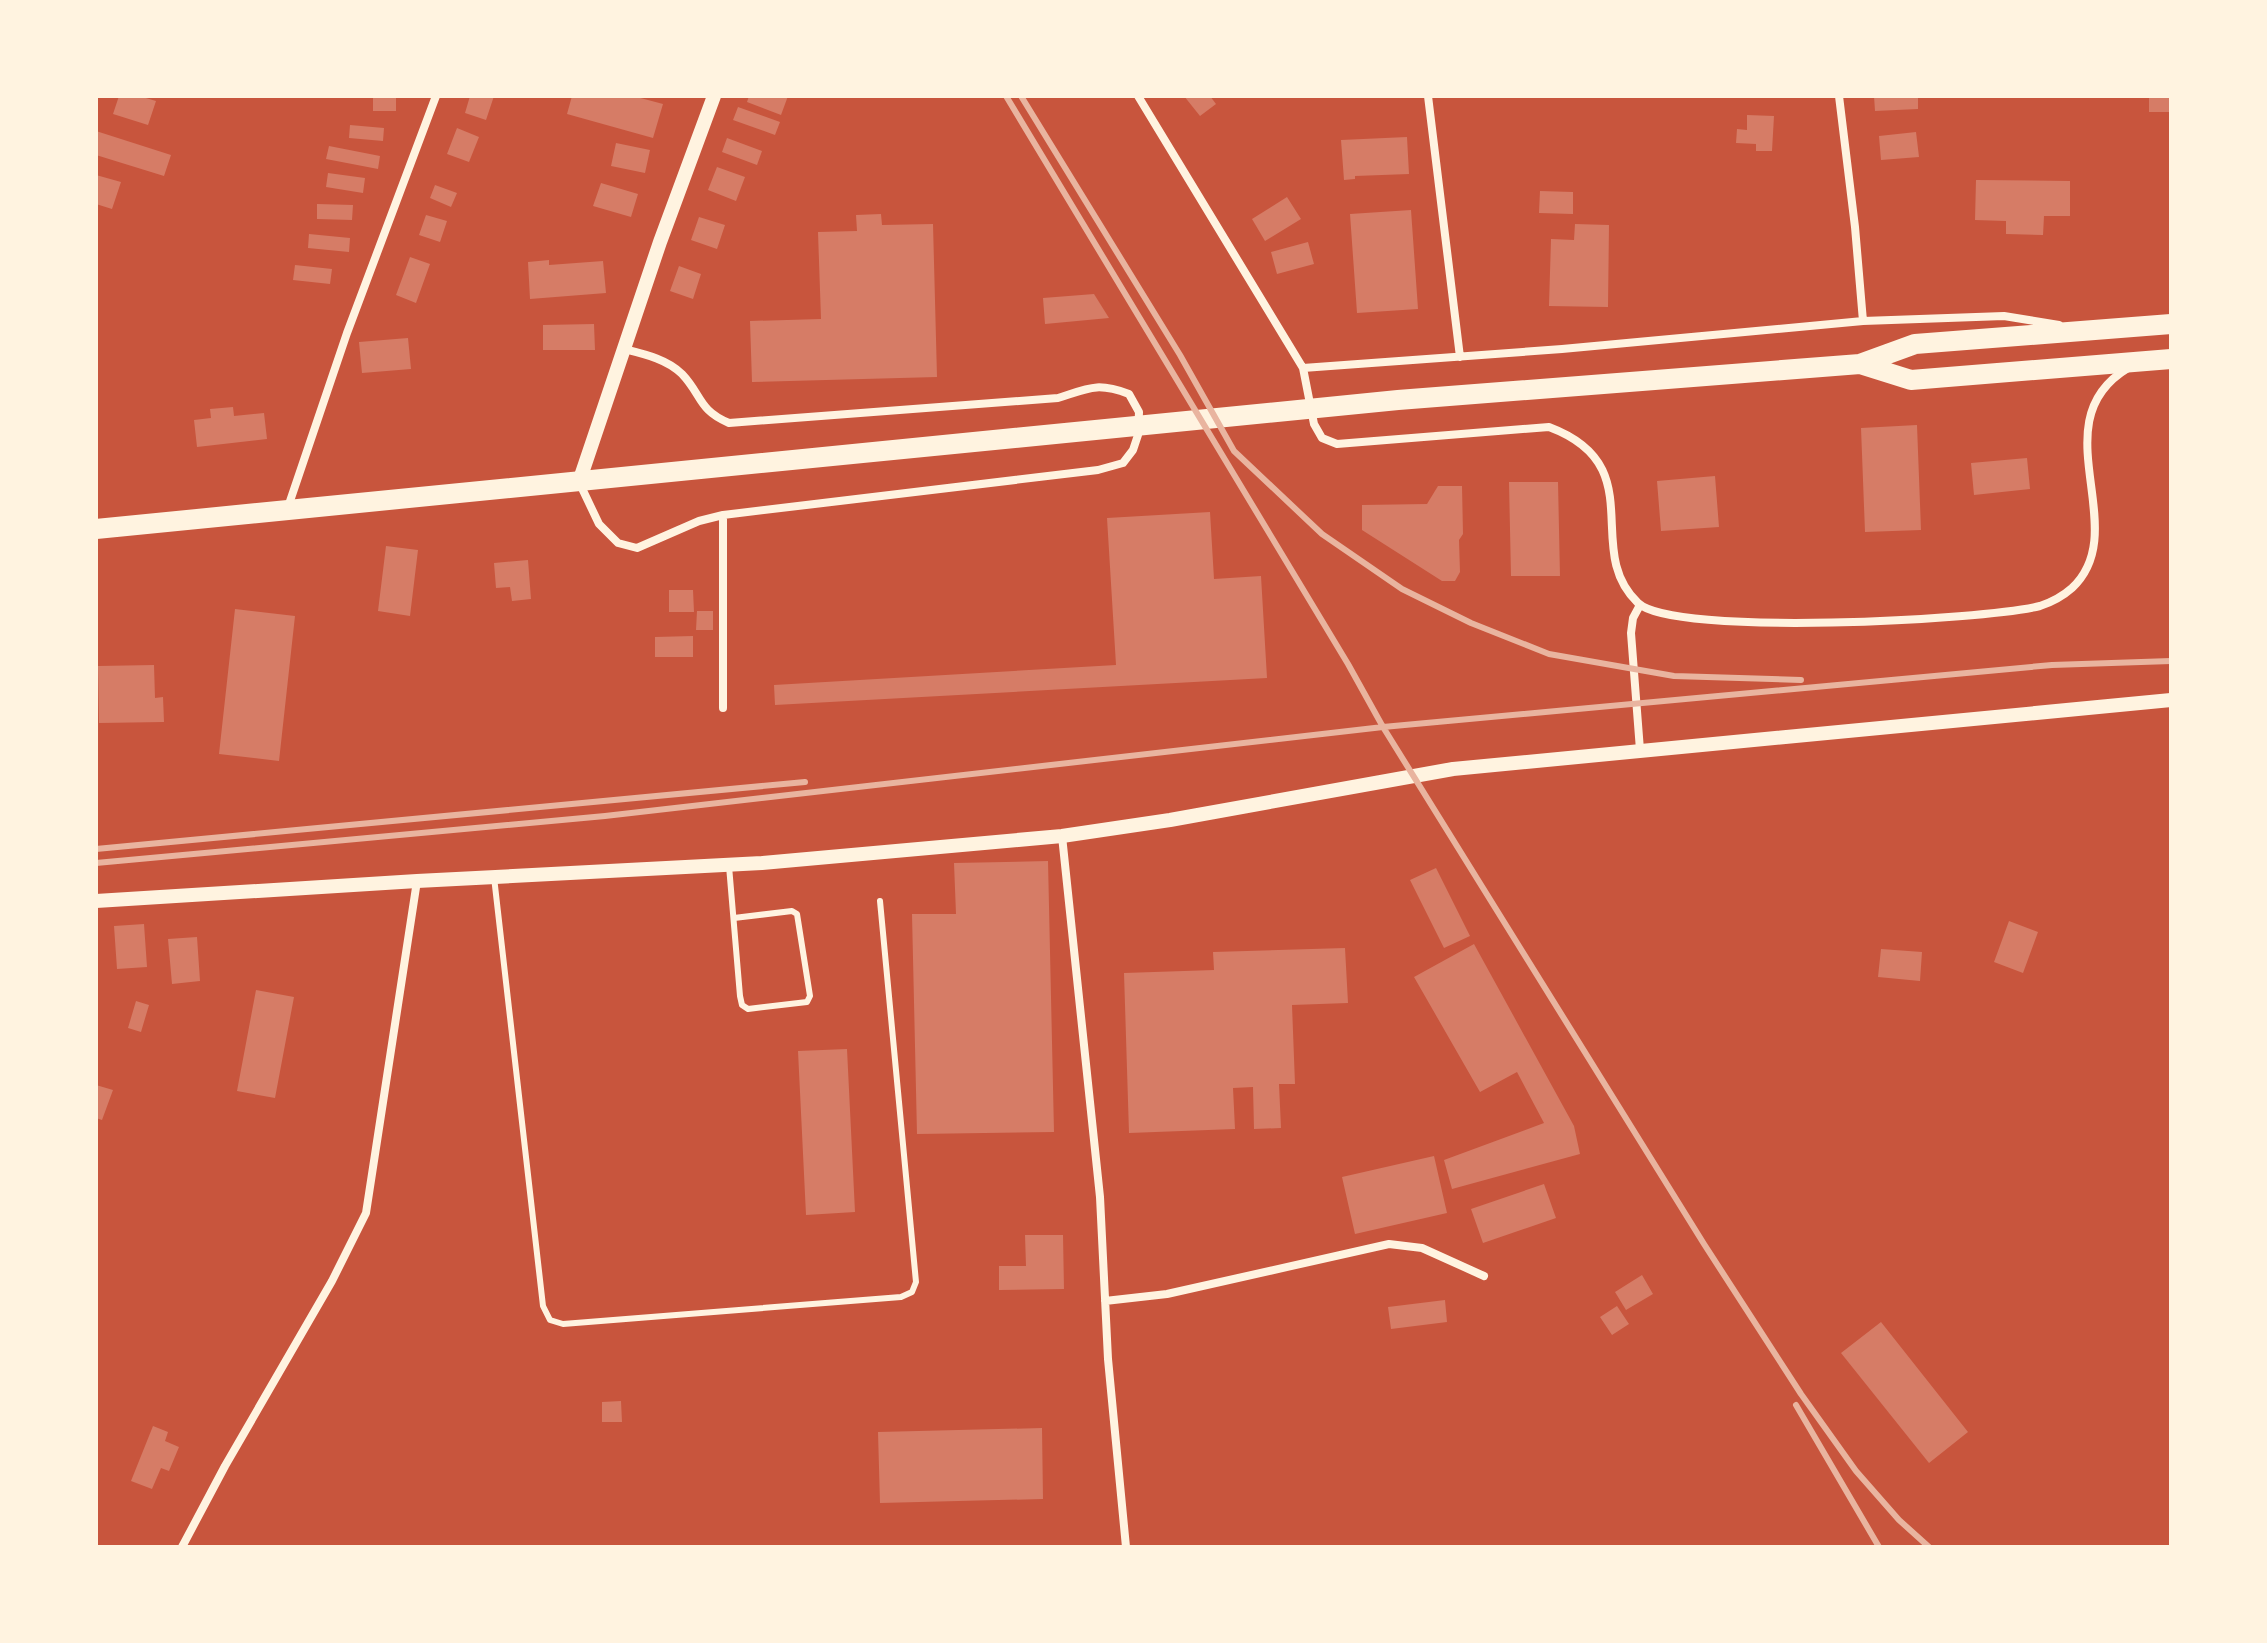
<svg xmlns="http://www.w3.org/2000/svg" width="2267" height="1643" font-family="'DejaVu Sans',sans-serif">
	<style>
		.building { fill: #d67c66 }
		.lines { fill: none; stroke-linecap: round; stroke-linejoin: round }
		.service { stroke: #fff3e0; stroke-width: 6 }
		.minor { stroke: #fff3e0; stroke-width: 8 }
		.tertiary { stroke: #fff3e0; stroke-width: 14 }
		.trunk { stroke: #fff3e0; stroke-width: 20 }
		.rail { stroke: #e9b49f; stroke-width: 6 }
	</style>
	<rect width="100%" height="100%" fill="#c8553d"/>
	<path class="building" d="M119,96H139L156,101L148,125L113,114Z
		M470,96H494L486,120L465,113Z
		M572,96H633L663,104L653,138L567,114Z
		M749,96H788L781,115L747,102Z
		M1184,96H1210L1216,104L1200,116Z
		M1874,96L1918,97V109L1875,111Z
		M2149,96H2171V112H2149Z
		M373,97H396V111H373Z
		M738,107L780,122L775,135L733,120Z
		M1747,115L1774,116L1772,151H1756V144L1736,143L1737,129L1747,130Z
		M350,125L384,128L383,141L349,138Z
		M457,128L479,137L469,162L447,154Z
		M96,131L171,155L164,176L96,155Z
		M1916,132L1919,157L1881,160L1879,136Z
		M1407,137L1409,174L1355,176V179L1344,180L1341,140Z
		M727,138L762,151L757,165L722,152Z
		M616,143L650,150L645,173L611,166Z
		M329,146L380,156L378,169L326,159Z
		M717,167L745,177L736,201L708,190Z
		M328,173L365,178L363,193L326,187Z
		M96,175L121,182L112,209L96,204Z
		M1976,180L2070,181V216H2044L2043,235L2006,234V221L1975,220Z
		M601,183L638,194L631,217L593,206Z
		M435,185L457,193L451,207L430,198Z
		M1540,191L1573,192V214L1539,213Z
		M1287,197L1301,219L1265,241L1252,219Z
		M317,204L353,205L352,220L317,219Z
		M1411,210L1418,309L1357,313L1350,214Z
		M881,214L882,225L933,224L937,377L752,382L750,321L821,319L818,232L857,231L856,215Z
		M426,215L447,221L440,242L419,235Z
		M699,217L725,225L717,249L691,240Z
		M1575,224L1609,225L1608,307L1549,306L1551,239L1574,240Z
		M309,234L350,238L349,252L308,248Z
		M1308,242L1314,264L1277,274L1271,252Z
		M410,257L430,264L416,303L396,295Z
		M549,260V265L603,261L606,293L530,299L528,262Z
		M295,265L332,269L330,284L293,280Z
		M679,266L701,274L693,299L670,291Z
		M1094,294L1109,318L1045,324L1043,298Z
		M594,324L595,350H543V325Z
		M408,338L411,369L362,373L359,342Z
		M233,407L234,416L264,413L267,439L197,447L194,420L211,418L210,409Z
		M1917,425L1921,530L1865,532L1861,428Z
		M2027,458L2030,489L1974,495L1971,463Z
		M1715,476L1719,527L1661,531L1657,481Z
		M1509,482H1558L1560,576H1511Z
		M1438,486H1462L1463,534L1459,540L1460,572L1455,581H1442L1362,530V505L1427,504Z
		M1210,512L1214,579L1261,576L1267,678L775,705L774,685L1116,665L1107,518Z
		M386,546L418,550L410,616L378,611Z
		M528,560L531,599L512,601L510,587L496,588L494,563Z
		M669,590H693L694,612H669Z
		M235,609L295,616L279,761L219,754Z
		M697,611H713V630H696Z
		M693,636V657H655V637Z
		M154,665L155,698L163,697L164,722L99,723L98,666Z
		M1048,861L1054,1132L917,1134L912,914H956L954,863Z
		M1436,868L1470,936L1444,948L1410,880Z
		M2009,921L2038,932L2023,973L1994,962Z
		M144,924L147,967L117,969L114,926Z
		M197,937L200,981L172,984L168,939Z
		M1474,944L1574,1126L1580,1154L1452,1189L1444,1160L1544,1123L1517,1072L1480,1092L1414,977Z
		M1345,948L1348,1003L1292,1005L1295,1084H1279L1281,1128L1254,1129L1253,1087L1233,1088L1235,1129L1129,1133L1124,973L1214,970L1213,952Z
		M1881,949L1922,952L1920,981L1878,977Z
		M256,990L294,997L275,1098L237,1091Z
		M136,1001L149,1005L141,1032L128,1028Z
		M847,1049L855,1212L806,1215L798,1051Z
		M96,1085L113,1090L102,1120L96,1118Z
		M1434,1156L1447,1213L1355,1234L1342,1177Z
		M1544,1184L1556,1218L1483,1243L1471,1209Z
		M1025,1235H1063L1064,1289L999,1290V1266H1026Z
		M1642,1275L1653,1294L1626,1310L1615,1292Z
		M1445,1300L1447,1322L1391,1329L1388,1307Z
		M1617,1306L1629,1324L1612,1335L1600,1317Z
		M1881,1322L1968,1432L1929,1463L1841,1353Z
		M621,1401L622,1422H602V1402Z
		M153,1426L168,1432L165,1441L179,1447L169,1471L161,1468L152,1489L131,1481Z
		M1042,1428L1043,1499L880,1503L878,1432Z"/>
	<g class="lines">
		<path class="service" d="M729,866L740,996L742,1005L748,1009L807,1002L810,996L797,914L792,911L734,918
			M494,877L543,1306L550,1320L563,1324L901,1297L912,1292L916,1282L880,901"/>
		<path class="minor" d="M1138,96L1303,368L1314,424L1322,438L1337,444L1549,427C1653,466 1581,549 1638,603C1674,637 1985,620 2040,606C2052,602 2063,596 2072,588C2135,529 2038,422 2128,368
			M1428,96L1460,357
			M1839,96L1855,227L1863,321
			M1303,368L1562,349L1863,321L2004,316L2059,325
			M579,482L599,524L618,543L637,548L699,521L723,515L1098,470L1123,463L1133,450L1138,435L1139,412L1129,394C1097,382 1089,388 1058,398L729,423C698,410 702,395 682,374C667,359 644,354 624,349
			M288,507L347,333L436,96
			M1640,605L1633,618L1631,633L1640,750
			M723,708V515
			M1062,836L1100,1197L1108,1359L1126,1547
			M1105,1301L1167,1294L1389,1244L1422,1248L1484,1276
			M182,1547L225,1466L332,1281L366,1213L417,881"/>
		<path class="tertiary" d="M579,482L660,242L714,96
			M96,901L417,881L762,863L1062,836L1170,820L1453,769L2171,700"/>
		<path class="trunk" d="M1860,364L1911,380L2171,359
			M96,529L1398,400L1860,364L1915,344L2171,324"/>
		<path class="rail" d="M1006,96L1348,664L1383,727L1704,1244L1801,1394L1856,1471L1899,1520L1929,1547
			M1021,96L1180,355L1234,451L1322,534L1402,589L1471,623L1549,654L1674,676L1801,680
			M96,849L805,782
			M96,863L605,816L1383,727L2052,665L2171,661
			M1796,1405L1879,1547"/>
	</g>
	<rect width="2267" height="1643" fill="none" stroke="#fff3e0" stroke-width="196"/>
</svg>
